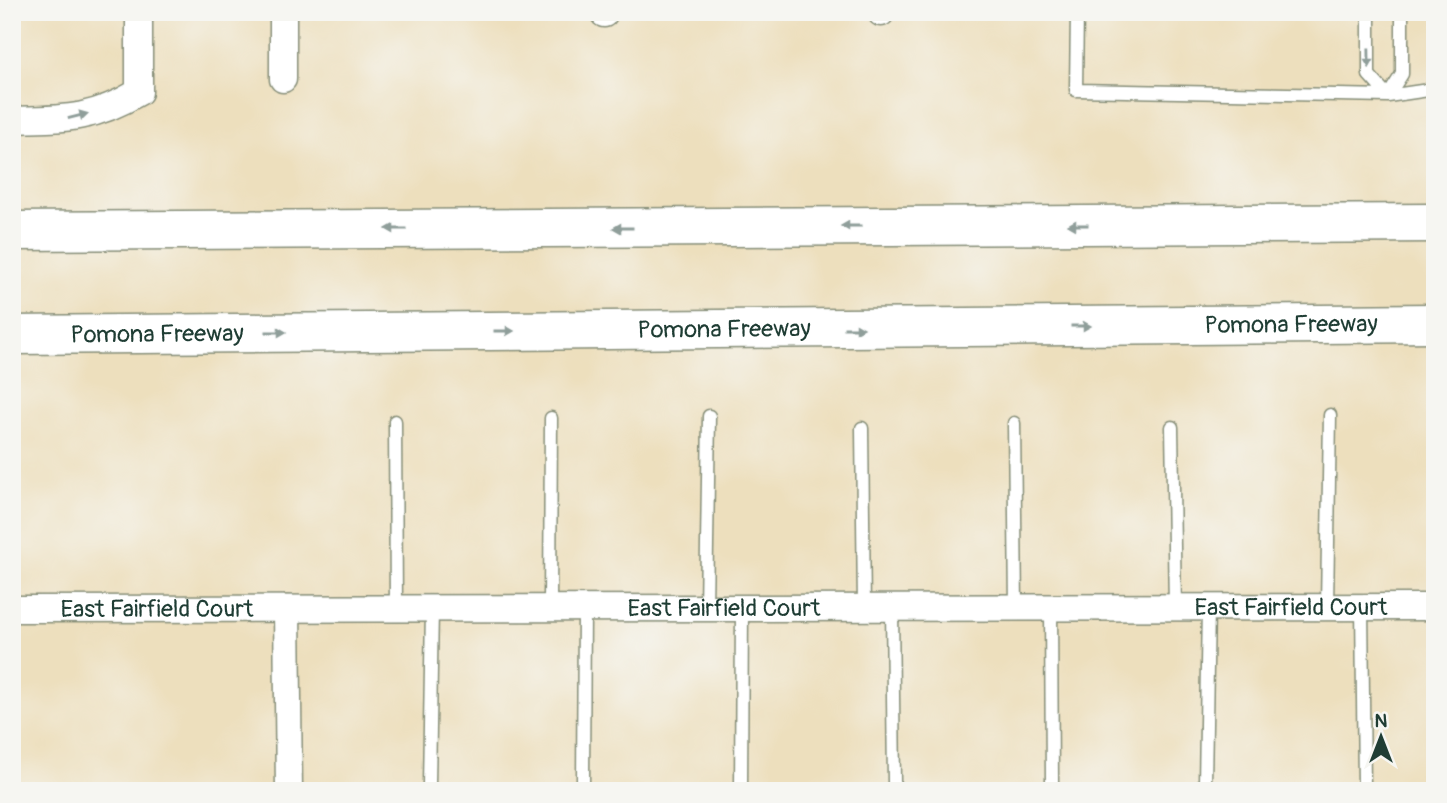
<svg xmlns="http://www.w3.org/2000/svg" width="1447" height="803" font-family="Pangolin,sans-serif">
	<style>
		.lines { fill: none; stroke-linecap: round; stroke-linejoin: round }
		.lane-casing { stroke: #868e78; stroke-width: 15 }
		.street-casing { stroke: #868e78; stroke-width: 29 }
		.highway-casing { stroke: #868e78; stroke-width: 41 }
		.lane { stroke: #fff; stroke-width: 12 }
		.street { stroke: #fff; stroke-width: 26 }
		.highway { stroke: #fff; stroke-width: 38 }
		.oneway { fill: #8f9e9a }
		.labels { text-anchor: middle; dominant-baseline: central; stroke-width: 5; stroke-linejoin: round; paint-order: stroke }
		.street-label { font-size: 24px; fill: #1f3d34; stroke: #f6f6f2 }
	</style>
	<rect width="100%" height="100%" fill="#f6f6f2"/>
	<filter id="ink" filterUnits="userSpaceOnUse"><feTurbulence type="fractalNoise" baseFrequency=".0143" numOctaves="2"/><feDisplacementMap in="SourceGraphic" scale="14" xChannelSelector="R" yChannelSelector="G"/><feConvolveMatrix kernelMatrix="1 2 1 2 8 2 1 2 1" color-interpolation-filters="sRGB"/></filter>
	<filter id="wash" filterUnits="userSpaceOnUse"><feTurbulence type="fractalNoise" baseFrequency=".00686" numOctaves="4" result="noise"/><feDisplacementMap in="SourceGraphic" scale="28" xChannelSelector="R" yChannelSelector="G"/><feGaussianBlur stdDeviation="1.57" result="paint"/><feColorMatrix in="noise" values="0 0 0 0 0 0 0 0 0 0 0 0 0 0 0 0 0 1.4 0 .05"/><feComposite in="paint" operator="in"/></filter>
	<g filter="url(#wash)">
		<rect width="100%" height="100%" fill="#eddfbd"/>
	</g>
	<g filter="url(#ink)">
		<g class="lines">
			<defs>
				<path id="lane" d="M1077,12L1076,90L1388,96L1435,89
					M1369,12V75L1388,96
					M1388,96L1402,74V12
					M395,421L396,609
					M1014,423L1016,607
					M1172,427L1175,607
					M862,428L864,608
					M1327,606L1330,415
					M1362,606L1364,787
					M1051,607L1052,783
					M550,608L551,418
					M706,608L709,416
					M892,608L894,782
					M1205,783L1208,607
					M583,784L584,608
					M429,785L432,609
					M741,791L742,608"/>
				<g id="street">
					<path d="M283,12V79"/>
					<path d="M604,12V14"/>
					<path d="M881,13V12"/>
					<path d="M12,120C65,119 92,120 139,92V12"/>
					<path id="s1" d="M12,609L1435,607"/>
					<path d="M287,609L289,791"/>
				</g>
				<g id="highway">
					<path d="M12,231L1435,223"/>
					<path id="s2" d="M12,335L1435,323"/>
				</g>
			</defs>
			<use href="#lane" class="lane-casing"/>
			<use href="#street" class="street-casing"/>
			<use href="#highway" class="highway-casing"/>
			<use href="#lane" class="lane"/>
			<use href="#street" class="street"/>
			<use href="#highway" class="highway"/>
		</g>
		<defs><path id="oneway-solid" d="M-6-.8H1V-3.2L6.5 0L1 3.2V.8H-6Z" transform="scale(1.75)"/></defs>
		<g class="oneway">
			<use href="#oneway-solid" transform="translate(1369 58) rotate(89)"/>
			<use href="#oneway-solid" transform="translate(78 116) rotate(-14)"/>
			<use href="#oneway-solid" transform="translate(1078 225) rotate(180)"/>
			<use href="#oneway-solid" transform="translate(851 226) rotate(180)"/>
			<use href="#oneway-solid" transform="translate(623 228) rotate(180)"/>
			<use href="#oneway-solid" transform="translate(396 229) rotate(180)"/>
			<use href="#oneway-solid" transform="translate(1081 326)"/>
			<use href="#oneway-solid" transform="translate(854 328)"/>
			<use href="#oneway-solid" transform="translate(504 331)"/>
			<use href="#oneway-solid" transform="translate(276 332)"/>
		</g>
	</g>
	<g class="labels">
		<g class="street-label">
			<text stroke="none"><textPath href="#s2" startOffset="1279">Pomona Freeway</textPath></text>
			<text stroke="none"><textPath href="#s2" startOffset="712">Pomona Freeway</textPath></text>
			<text stroke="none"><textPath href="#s2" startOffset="145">Pomona Freeway</textPath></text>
			<text stroke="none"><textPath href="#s1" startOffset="1279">East Fairfield Court</textPath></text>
			<text stroke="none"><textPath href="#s1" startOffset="712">East Fairfield Court</textPath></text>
			<text stroke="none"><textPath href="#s1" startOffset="145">East Fairfield Court</textPath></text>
		</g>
	</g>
	<rect width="1447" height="803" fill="none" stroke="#f6f6f2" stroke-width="42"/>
	<g transform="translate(1381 737)" stroke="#f6f6f2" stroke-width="5" paint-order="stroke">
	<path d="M0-5L12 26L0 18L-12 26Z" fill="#1f3d34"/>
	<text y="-10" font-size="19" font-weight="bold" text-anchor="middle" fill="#1f3d34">N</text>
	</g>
</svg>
